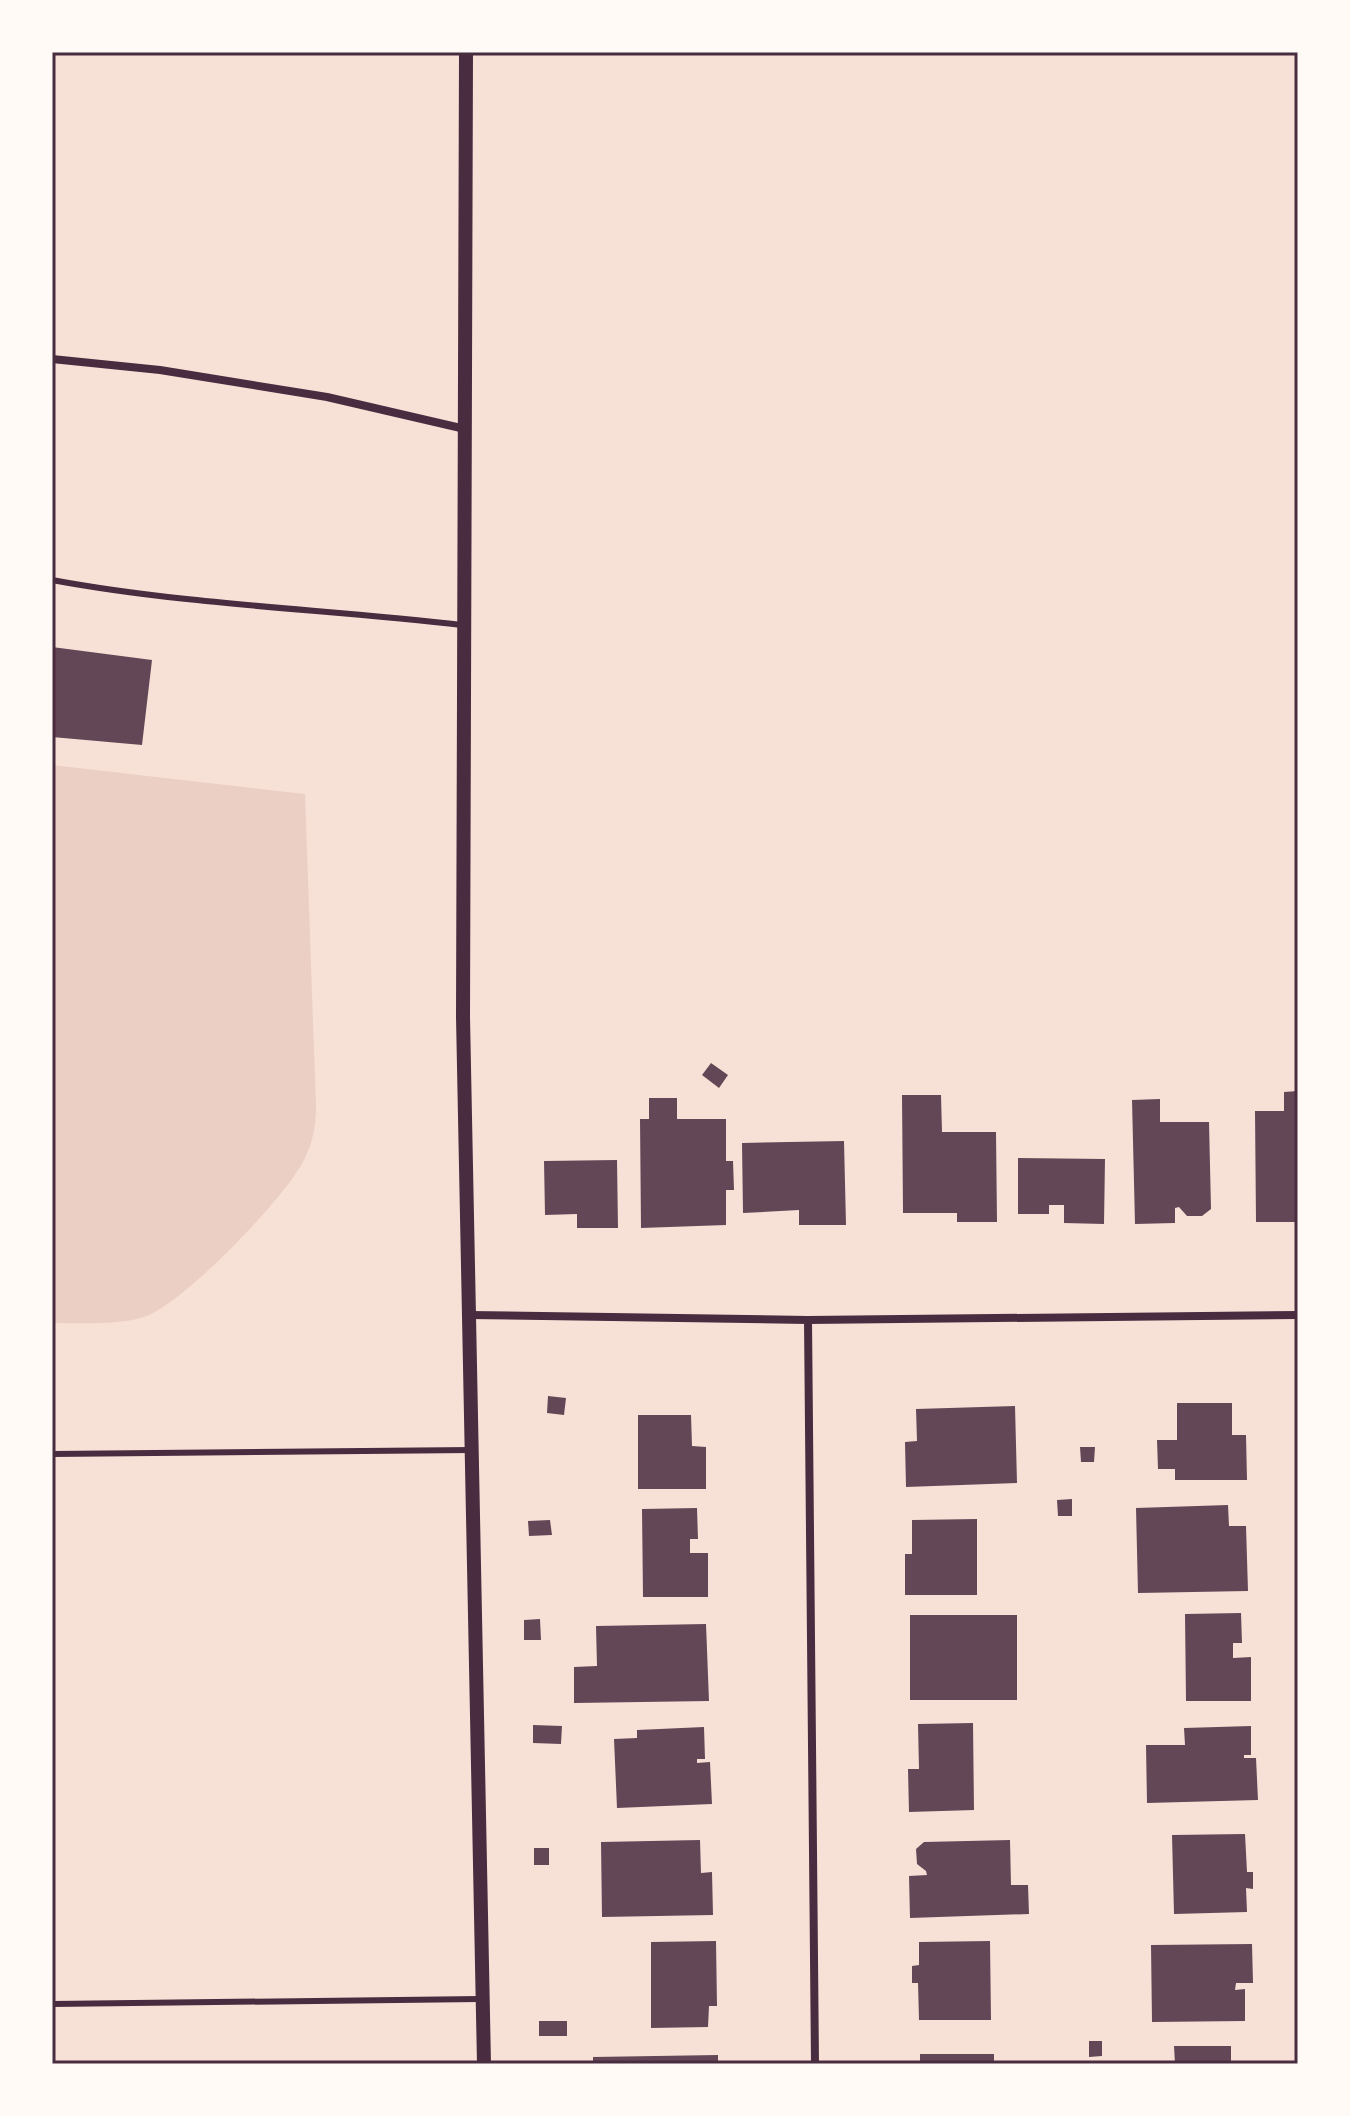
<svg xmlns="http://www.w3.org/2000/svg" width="1350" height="2116" font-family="'PT Sans',sans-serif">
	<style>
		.green { fill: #ebcfc5 }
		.building { fill: #644757 }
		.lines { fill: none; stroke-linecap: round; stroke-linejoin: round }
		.service { stroke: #4a2c40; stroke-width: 6 }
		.minor { stroke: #4a2c40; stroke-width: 8 }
		.tertiary { stroke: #4a2c40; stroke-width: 14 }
		.neatline { fill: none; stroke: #4a2c40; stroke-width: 3 }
	</style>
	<rect width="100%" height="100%" fill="#f7e1d7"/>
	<path class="green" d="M52,765L305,794L316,1106C316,1126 313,1142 304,1160C285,1198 188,1298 149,1315C124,1326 80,1323 52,1323Z"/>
	<path class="building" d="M52,647L152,660L142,745L52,737Z
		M711,1063L728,1075L719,1088L702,1075Z
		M1298,1091V1222H1256L1255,1111H1284V1092Z
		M902,1095H941L942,1132H996L997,1222H957V1213H903Z
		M649,1098H677V1119H726V1161H733L734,1190H726V1225L641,1228L640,1119H649Z
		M1160,1099V1122H1209L1211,1209L1202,1216H1187L1179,1207L1175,1208V1223L1135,1224L1132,1100Z
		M844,1141L846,1225H799V1210L743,1213L742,1143Z
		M1018,1158L1105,1159L1104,1224L1064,1223V1205H1049V1214H1018Z
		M617,1160L618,1228H577V1214L545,1215L544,1161Z
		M548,1396L566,1398L564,1415L547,1413Z
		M1177,1403H1232V1435H1246L1247,1480H1175V1469H1158L1157,1440H1177Z
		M1015,1406L1017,1483L906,1487L905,1442L917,1441L916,1409Z
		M638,1415H691L692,1446L706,1447V1489H638Z
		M1080,1447H1095L1094,1462H1081Z
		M1072,1499V1516H1058L1057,1500Z
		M1228,1505L1229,1526H1246L1248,1591L1138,1593L1136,1508Z
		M697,1508L698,1539H690V1553H708V1597H643L642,1509Z
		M977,1519V1595H905V1554H912V1520Z
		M550,1520L552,1535L529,1536L528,1521Z
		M1241,1613L1242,1643H1233V1658L1251,1657V1701H1186L1185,1614Z
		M910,1615H1017V1700H910Z
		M540,1619L541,1640H524V1620Z
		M706,1624L709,1701L574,1703V1667L597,1666L596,1626Z
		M973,1723L974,1810L909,1812L908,1769H919L918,1724Z
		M533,1725L562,1726L561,1744L533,1743Z
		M1251,1726V1755H1244V1758H1256L1258,1800L1147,1803L1146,1745H1185L1184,1728Z
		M704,1727L705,1759H697V1763L710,1762L712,1804L617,1808L614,1739L637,1738V1730Z
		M1245,1834L1247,1872H1253V1889L1246,1888L1247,1912L1174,1914L1172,1835Z
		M700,1840L701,1873L712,1872L713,1915L602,1917L601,1842Z
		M1010,1840L1011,1885H1028L1029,1914L910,1918L909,1876L927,1875L926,1871L917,1864L916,1849L924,1842Z
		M534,1848H549V1865H534Z
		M716,1941L717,2006H709L708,2027L651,2028V1942Z
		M990,1941L991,2020H919L918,1983H912V1966L919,1965V1942Z
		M1252,1944L1253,1983H1236L1235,1990L1245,1989V2021L1152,2022L1151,1945Z
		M539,2021H567V2036H539Z
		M1089,2041H1102V2056L1089,2057Z
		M1174,2046H1231V2064H1175Z
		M920,2054H994V2064H920Z
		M718,2055V2064H593V2057Z"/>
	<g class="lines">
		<path class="service" d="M52,580C187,605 325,609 462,625
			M52,1454L472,1450
			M52,2004L480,1999"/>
		<path class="minor" d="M52,359L160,370L327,397L465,429
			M469,1315L808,1320L1298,1315
			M808,1320L815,2064"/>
		<path class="tertiary" d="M466,52L463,1017L484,2064"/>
	</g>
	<rect width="1350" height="2116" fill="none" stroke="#fffaf5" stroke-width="108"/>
	<rect x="54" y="54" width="1242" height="2008" class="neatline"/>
</svg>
